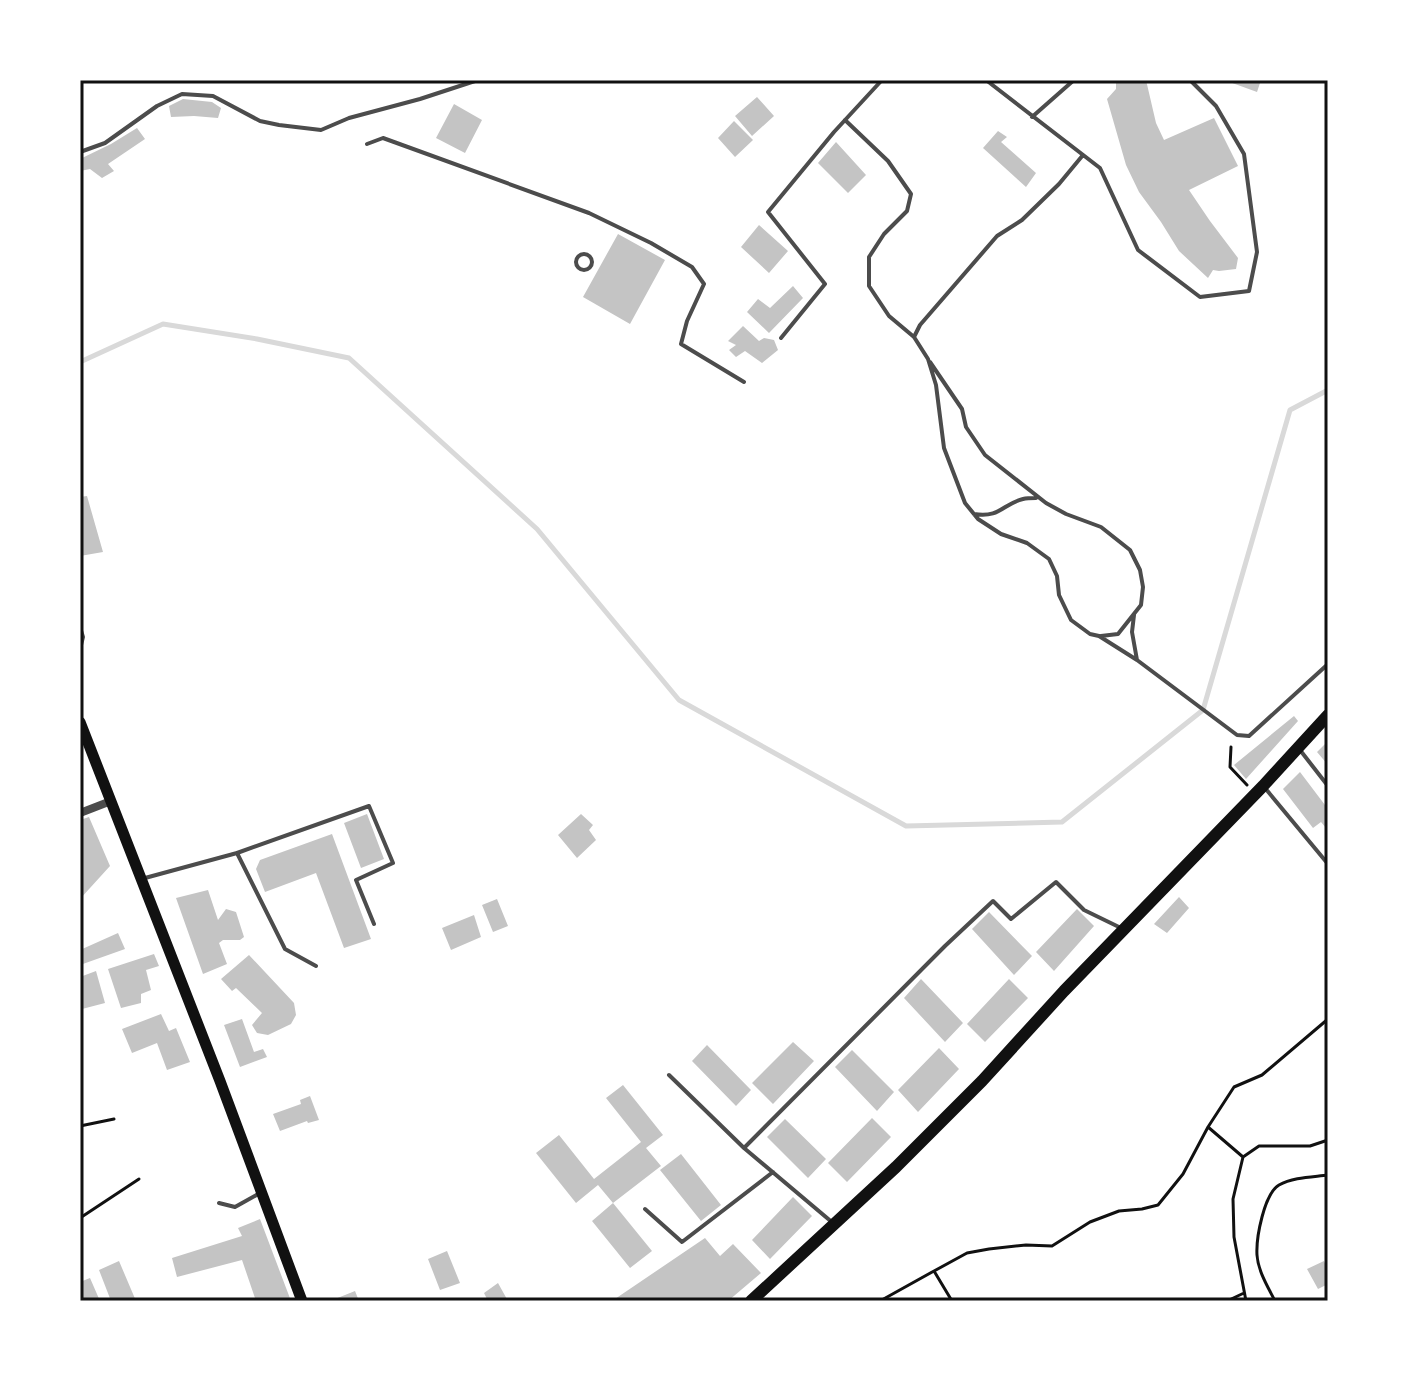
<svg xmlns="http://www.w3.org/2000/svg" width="1408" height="1381" font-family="'Open Sans',sans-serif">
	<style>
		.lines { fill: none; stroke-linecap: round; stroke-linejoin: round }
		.stream { stroke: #d9d9d9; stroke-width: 5 }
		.building { fill: #c4c4c4 }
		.path { stroke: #111; stroke-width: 3 }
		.service { stroke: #4c4c4c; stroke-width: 4 }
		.minor { stroke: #4c4c4c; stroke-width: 8 }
		.secondary { stroke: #111; stroke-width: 11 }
		.primary { stroke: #111; stroke-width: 12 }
		.neatline { fill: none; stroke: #111; stroke-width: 3 }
	</style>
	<rect width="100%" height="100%" fill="#fff"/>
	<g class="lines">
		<path class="stream" d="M80,362L163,324L257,339L349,358L537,529L679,700L906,826L1062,822L1203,710L1290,410L1328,390"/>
	</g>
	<path class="building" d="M1116,80H1146L1156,123L1164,140L1214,118L1238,166L1189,190L1210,221L1238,258L1236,269L1219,271L1213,270L1208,278L1179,251L1161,222L1139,192L1126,165L1107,99L1116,89Z
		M1224,80H1261L1257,92Z
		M757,97L774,116L752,136L735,116Z
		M183,99L212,102L221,108L218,118L194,116L171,117L169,106Z
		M454,104L482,120L465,153L436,138Z
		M734,121L753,140L735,157L718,138Z
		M137,128L145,139L108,164L114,171L102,178L90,169L80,171V159L111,144Z
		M998,131L1007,137L1001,142L1036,173L1026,187L983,148Z
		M836,142L866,175L848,193L818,163Z
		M759,225L788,251L769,273L741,247Z
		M618,234L665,260L630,324L583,297Z
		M793,286L803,298L769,333L747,312L758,299L770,308Z
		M743,326L759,341L764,338L774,340L778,350L762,363L745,351L736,357L729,350L736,345L728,341Z
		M87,496L103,552L80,556V497Z
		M1294,716L1298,721L1246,779L1234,765Z
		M1328,741V765L1317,752Z
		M1300,772L1328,809V827L1326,828L1321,822L1313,828L1283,789Z
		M367,814L384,859L361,868L344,823Z
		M581,814L593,825L589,830L596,840L577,858L558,835Z
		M89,817L110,866L80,899V820Z
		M332,834L371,939L344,948L316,873L265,892L256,869L260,860Z
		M208,890L218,920L226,909L236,912L244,937L240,940H223L219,943L227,964L203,974L176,898Z
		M1179,897L1189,908L1167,933L1154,924Z
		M497,899L508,926L493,932L482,905Z
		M1077,909L1094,926L1054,971L1036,952Z
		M989,912L1032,956L1014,975L972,929Z
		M474,915L481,937L451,950L442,928Z
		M118,933L125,949L80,965V950Z
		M154,954L159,966L146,970L151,990L141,994V1003L121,1008L108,969Z
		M249,955L294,1003L296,1015L291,1024L268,1035L257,1033L252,1025L262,1013L236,988L232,991L221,979Z
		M96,971L105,1003L82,1009L80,1004V977Z
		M921,979L963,1023L945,1042L904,998Z
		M1009,979L1028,998L985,1042L967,1024Z
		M161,1014L169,1031L176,1028L190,1062L167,1070L157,1043L132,1053L122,1029Z
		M242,1019L254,1052L263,1049L267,1057L240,1067L224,1025Z
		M793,1042L814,1061L773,1104L752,1083Z
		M707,1045L751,1090L736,1106L692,1061Z
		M939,1048L959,1069L918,1112L898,1090Z
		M852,1050L894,1092L877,1111L835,1067Z
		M623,1085L663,1135L646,1148L661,1166L613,1203L598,1185L576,1203L536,1153L559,1135L594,1179L641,1142L606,1098Z
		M310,1096L319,1120L308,1123L307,1121L280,1131L273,1114L301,1104L300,1100Z
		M872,1118L891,1137L847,1182L828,1163Z
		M785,1119L826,1159L808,1178L767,1137Z
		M681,1154L721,1205L701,1221L660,1170Z
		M793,1197L812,1216L770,1259L752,1240Z
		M613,1203L652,1251L630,1268L592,1221Z
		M260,1219L291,1301H256L242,1260L177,1277L172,1258L242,1236L238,1228Z
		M705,1238L720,1256L733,1244L761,1273L728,1301H612Z
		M447,1251L460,1283L440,1290L428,1259Z
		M119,1261L136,1301H111L99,1270Z
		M1324,1261L1328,1270V1284L1318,1289L1307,1269Z
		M90,1278L100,1301H80V1282Z
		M498,1283L508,1301H488L484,1293Z
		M355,1291L359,1301H330Z"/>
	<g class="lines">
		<path class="path" d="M1231,747L1230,767L1247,785
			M80,1126L114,1119
			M1208,1127L1243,1157L1259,1146H1310L1328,1140
			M1243,1157L1233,1199L1234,1237L1246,1301
			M80,1218L139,1179
			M934,1271L967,1253L989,1249L1026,1245L1052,1246L1090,1222L1119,1211L1142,1209L1158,1205L1183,1174L1208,1127L1234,1087L1262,1075L1328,1019
			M880,1301L934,1271L952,1301
			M1227,1301L1244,1293
			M1275,1301C1268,1287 1258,1271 1257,1255C1256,1238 1264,1194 1279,1185C1293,1177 1313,1177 1328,1175"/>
		<path class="service" d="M986,80L1100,168L1138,250L1200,297L1249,291L1257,252L1244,154L1216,106L1190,80
			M1032,117L1074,80
			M845,120L888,161L911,194L907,211L884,234L869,257V286L889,316L914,337L928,359L936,385L944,448L965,503L978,519L1001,534L1027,543L1049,559L1057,576L1059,595L1071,620L1090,634L1099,636L1137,660L1237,735L1249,736L1328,664
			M367,144L383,138L589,213L651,243L692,267L704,284L687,321L681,344L744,382
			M80,152L105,143L157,106L182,94L213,96L260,121L279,125L321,130L349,118L420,99L478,80
			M576 262a8 8 0 1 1 16 0a8 8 0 1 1-16 0Z
			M914,337L920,325L997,236L1022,220L1059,184L1083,155
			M781,338L825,284L768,212L834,132L882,80
			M930,362L962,409L966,427L985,455L1046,503L1066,514L1101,527L1130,550L1140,570L1143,587L1141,605L1118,634L1101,636
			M974,514C1001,518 1002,504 1023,499C1027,498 1032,498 1036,498
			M1134,615L1132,632L1137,660
			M80,627L83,637L80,649
			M1300,750L1328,786
			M1265,788L1328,864
			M237,853L369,806L393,863L356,880L374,924
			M145,878L237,853L285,949L316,966
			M669,1075L744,1148L833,1223
			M744,1148L945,946L993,901L1011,919L1056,882L1084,910L1121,928
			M219,1203L235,1207L260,1193
			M645,1209L682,1242L773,1172"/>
		<path class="minor" d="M80,813L111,801"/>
		<path class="secondary" d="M80,722L220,1081L302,1301"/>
		<path class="primary" d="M751,1301L896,1167L982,1081L1064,991L1263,786L1328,715"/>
	</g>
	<rect width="1408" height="1381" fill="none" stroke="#ffffff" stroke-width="164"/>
	<rect x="82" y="82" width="1244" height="1217" class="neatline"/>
</svg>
